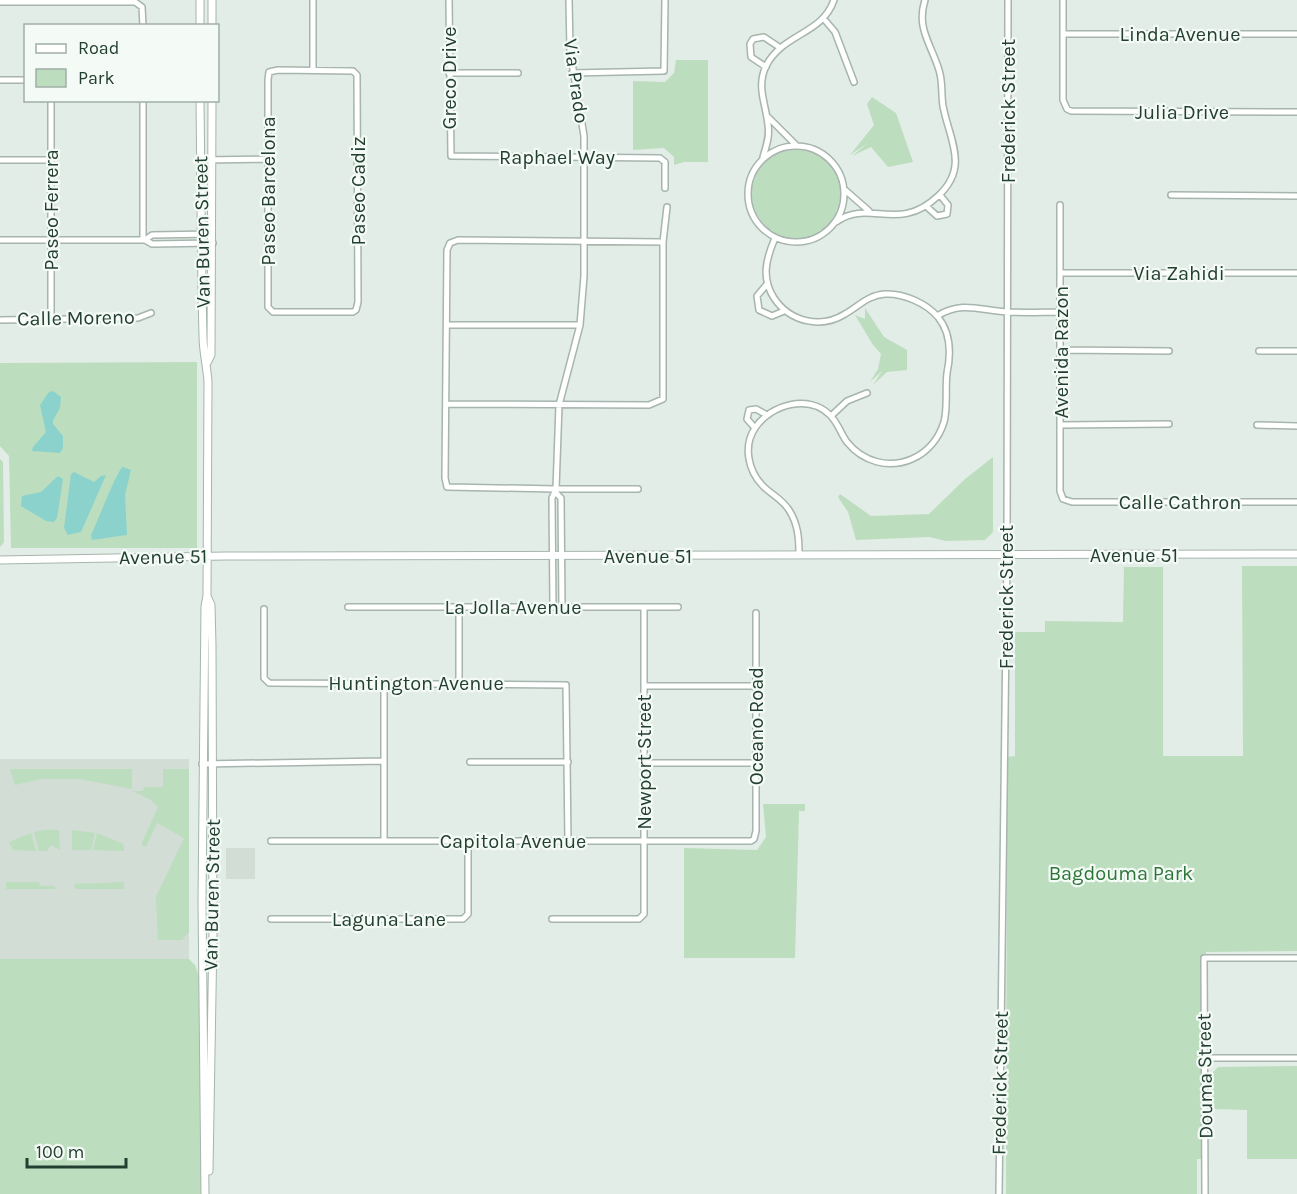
<svg xmlns="http://www.w3.org/2000/svg" width="1297" height="1194" font-family="Karla,sans-serif">
	<style>
		.built { fill: #d1ddd5 }
		.green { fill: #bcdebe }
		.water { fill: #8bd2cd }
		.lines { fill: none; stroke-linecap: round; stroke-linejoin: round }
		.minor-casing { stroke: #a6b5ad; stroke-width: 8 }
		.tertiary-casing { stroke: #a6b5ad; stroke-width: 9 }
		.minor { stroke: #fff; stroke-width: 5 }
		.tertiary { stroke: #fff; stroke-width: 7 }
		.labels { text-anchor: middle; dominant-baseline: central; stroke-width: 4.5; stroke-linejoin: round; paint-order: stroke }
		.street-label { font-size: 20px; fill: #233f31; stroke: #f4faf6 }
		.park-label { font-size: 20px; fill: #2c7638; stroke: #f4faf6 }
	</style>
	<rect width="100%" height="100%" fill="#e3ede7"/>
	<path class="built" d="M0,759H189V959H0Z
		M226,848H255V879H226Z"/>
	<path class="green" d="M676,60H708V162H684L674,165V157L664,148L633,150V81L665,82L674,73Z
		M872,97L896,113L913,162L888,167L871,147L852,156L868,143L850,155L874,125L867,104Z
		M752 194a44 44 0 1 1 88 0a44 44 0 1 1-88 0Z
		M865,308L884,337L907,350V370L887,372L873,385L882,371L870,382L878,369L881,354L873,345L855,315L865,319Z
		M197,362V548H11L9,456L0,446V363Z
		M993,457V532L985,540L946,541L929,537L856,540L848,512L838,497L840,494L871,516L929,514L965,479Z
		M0,459L3,462L4,542L0,547Z
		M1242,566H1297V951L1206,952V1159H1197V1194H1006L1007,757L1015,756V632H1045V621L1123,622L1124,567H1163V756H1243Z
		M10,769H132V789L79,779H41L15,785Z
		M163,769H189V932L182,940H158L156,897L184,838L157,823L146,847L141,845L158,807L151,800L133,791H143L144,787H163Z
		M763,804H805V811H799L795,958H684V848L757,850L766,837Z
		M45,830H59L60,850L51,845L47,851H39L34,832Z
		M72,830L95,833L91,850H72Z
		M31,833L36,851L13,850L9,842Z
		M97,833L123,844L124,851L93,850Z
		M6,882H39L40,886H55V889H6Z
		M124,882V889H75L74,884Z
		M0,959H189L195,965L200,979L202,1194H0Z
		M1297,1066V1159H1247V1110L1213,1109V1072L1218,1067Z"/>
	<path class="water" d="M53,391L61,397L60,408L53,420V424L63,436V448L60,453L32,451L33,447L46,432L40,405L49,392Z
		M123,467L131,470L125,495L127,535L92,540L91,535C97,523 117,470 123,467Z
		M74,472L94,482L101,476L106,475L81,532L68,535L64,528L71,474Z
		M58,476L63,479L57,518L54,522L46,521L21,506L22,496L41,492Z"/>
	<g class="lines">
		<defs>
			<path id="minor" d="M313,0V70
				M449,0L451,156L660,158L665,162V188
				M569,0L570,51L584,136V276L580,325L559,405L556,489H638
				M1063,0V100L1067,109L1071,111L1297,112
				M0,2H135L142,7L143,26
				M824,19L835,32L854,82
				M1063,34H1297
				M766,67L751,57L750,44L753,39L764,37L779,47
				M278,70L353,71L357,75L358,302L356,310L353,312H273L268,307V80L269,72Z
				M449,73H518
				M572,73L664,71L665,0
				M0,80H26
				M51,100V320
				M143,100V240
				M768,117L796,145
				M748 194a48 48 0 1 1 96 0a48 48 0 1 1-96 0Z
				M763,157C766,147 770,136 768,125C766,104 756,87 766,66C783,33 822,35 834,0
				M0,160H50
				M201,160L268,159
				M845,190L869,211
				M1171,195L1297,196
				M1060,205V491L1063,499L1072,502H1297
				M926,206L937,216L947,214L948,205L940,195
				M836,222C869,198 898,234 938,196C970,167 949,139 943,106C941,94 943,82 939,70C931,44 916,28 925,0
				M775,238C766,259 761,278 774,298C790,322 821,329 845,314C859,306 868,295 885,294C903,293 926,303 938,317C951,333 951,354 947,373C945,389 948,407 944,422C939,438 928,452 912,459C889,469 863,462 847,442C841,434 838,423 830,415C809,394 771,404 755,428C743,446 748,471 763,486C772,495 782,499 789,510C798,524 799,538 799,554
				M0,240H145L152,244L213,243
				M145,240L152,235L212,234
				M1061,273H1297
				M767,284L757,296L759,310L772,316L784,311
				M937,316C963,300 981,311 1009,312C1026,313 1044,312 1061,312
				M0,320L138,318L151,313
				M447,325H580
				M1061,350L1169,351
				M1259,351H1297
				M446,404L649,405L663,399V242L667,207
				M831,416L847,401L867,393
				M1060,425L1169,424
				M1257,425L1297,426
				M755,428L747,419L749,410L756,409L767,415
				M556,493L561,498L562,607
				M348,607H678
				M459,607V683
				M553,607L552,498L556,489L447,487L445,478L447,250L450,243L458,240L663,242
				M264,609V678L269,683L566,685L568,841
				M384,683V841
				M644,686H756
				M470,762H568
				M644,763H756
				M202,764L384,761
				M271,841H751L754,839L756,831V613
				M271,919H463L468,914V841
				M552,919H639L644,914V607
				M1204,1058H1297
				M999,1194L1007,554L1008,0
				M1205,1194L1204,958H1297"/>
			<path id="tertiary" d="M200,0V26
				M212,26V0
				M200,100C201,179 201,258 203,336C203,352 207,366 208,382L207,596L205,606L202,901L205,1194
				M207,363L211,355L212,100
				M0,560L226,556L1297,554
				M207,596L211,605L212,645L213,934L209,1171"/>
		</defs>
		<use href="#minor" class="minor-casing"/>
		<use href="#tertiary" class="tertiary-casing"/>
		<use href="#minor" class="minor"/>
		<use href="#tertiary" class="tertiary"/>
	</g>
	<g class="labels">
		<g class="street-label">
			<text x="1180" y="34">Linda Avenue</text>
			<text transform="translate(449 78) rotate(-90)">Greco Drive</text>
			<text transform="translate(576 81) rotate(82)">Via Prado</text>
			<text transform="translate(1008 111) rotate(-90)">Frederick Street</text>
			<text x="1182" y="112">Julia Drive</text>
			<text x="557" y="157">Raphael Way</text>
			<text transform="translate(268 191) rotate(-90)">Paseo Barcelona</text>
			<text transform="translate(358 191) rotate(-90)">Paseo Cadiz</text>
			<text transform="translate(51 210) rotate(-90)">Paseo Ferrera</text>
			<text transform="translate(202 232) rotate(-91)">Van Buren Street</text>
			<text x="1179" y="273">Via Zahidi</text>
			<text transform="translate(76 318) rotate(-1)">Calle Moreno</text>
			<text transform="translate(1061 352) rotate(-90)">Avenida Razon</text>
			<text x="1180" y="502">Calle Cathron</text>
			<text x="1134" y="555">Avenue 51</text>
			<text x="648" y="556">Avenue 51</text>
			<text transform="translate(163 557) rotate(-1)">Avenue 51</text>
			<text transform="translate(1006 597) rotate(-90)">Frederick Street</text>
			<text x="513" y="607">La Jolla Avenue</text>
			<text x="416" y="683">Huntington Avenue</text>
			<text transform="translate(756 726) rotate(-90)">Oceano Road</text>
			<text transform="translate(644 762) rotate(-90)">Newport Street</text>
			<text x="513" y="841">Capitola Avenue</text>
			<text transform="translate(212 895) rotate(-89)">Van Buren Street</text>
			<text x="389" y="919">Laguna Lane</text>
			<text transform="translate(1205 1076) rotate(-91)">Douma Street</text>
			<text transform="translate(1000 1083) rotate(-89)">Frederick Street</text>
		</g>
		<g class="park-label">
			<text x="1121" y="873">Bagdouma Park</text>
		</g>
	</g>
	<rect x="24" y="24" width="195" height="78" fill="#f4faf6" stroke="#a0afa7" stroke-width="1.5"/>
	<rect x="36" y="44" width="30" height="9" fill="#ffffff" stroke="#a0afa7" stroke-width="1.5"/>
	<text x="78" y="54" font-size="18" fill="#233f31">Road</text>
	<rect x="36" y="69" width="30" height="18" fill="#bcdebe" stroke="#a0afa7" stroke-width="1.5"/>
	<text x="78" y="84" font-size="18" fill="#233f31">Park</text>
	<path d="M27 1158v9h99v-9" fill="none" stroke="#233f31" stroke-width="3"/>
	<text x="36" y="1158" font-size="18" fill="#233f31" stroke="#f4faf6" stroke-width="4.5" paint-order="stroke">100 m</text>
</svg>
